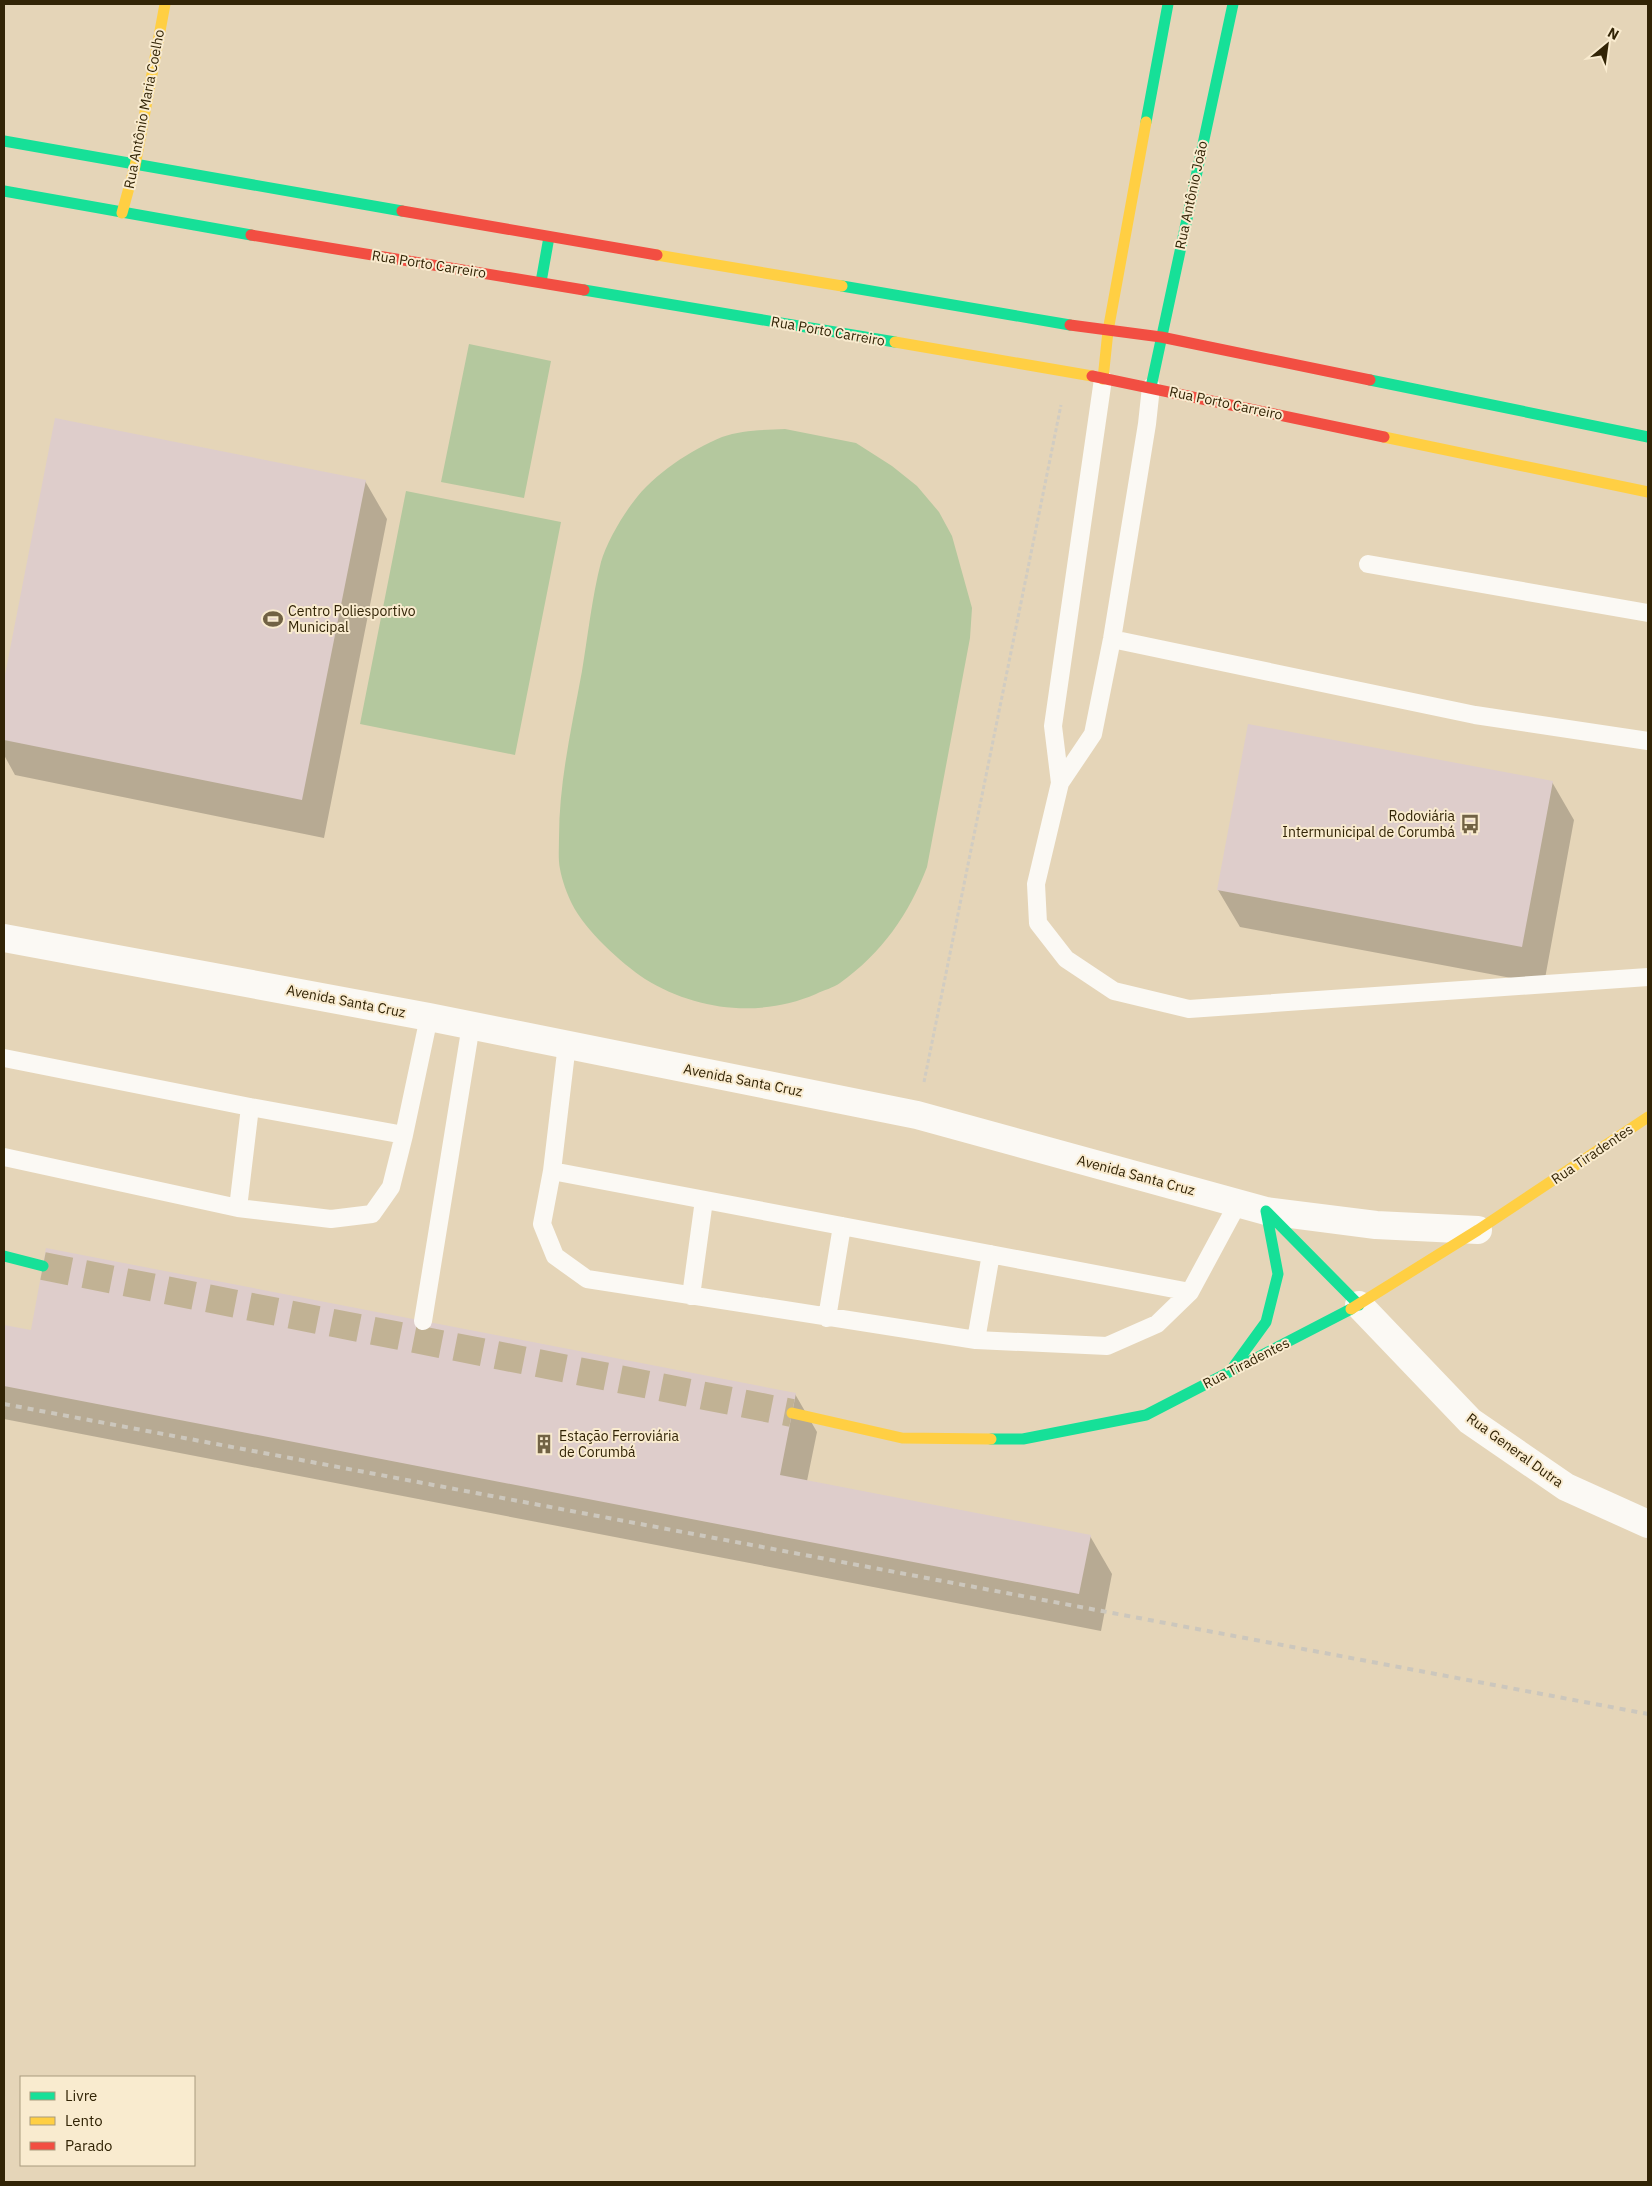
<svg xmlns="http://www.w3.org/2000/svg" width="1652" height="2186" font-family="'IBM Plex Sans',sans-serif">
	<style>
		.green { fill: #b4c89e }
		.shadow { fill: #0003 }
		.building { fill: #decdcb }
		.lines { fill: none; stroke-linecap: round; stroke-linejoin: round }
		.secondary-tunnel { stroke: #c1b294; stroke-width: 28; stroke-dasharray: 28 14; stroke-linecap: butt }
		.path { stroke: #d1ccc2; stroke-width: 3; stroke-dasharray: 4 2.5; stroke-linecap: butt }
		.lane { stroke: #fbf9f4; stroke-width: 18 }
		.street { stroke: #fbf9f4; stroke-width: 28 }
		.fast { stroke: #16e098; stroke-width: 11 }
		.slow { stroke: #ffcf43; stroke-width: 11 }
		.jam { stroke: #f24e42; stroke-width: 11 }
		.rail { stroke: #ccc7bd; stroke-width: 4; stroke-dasharray: 6 6; stroke-linecap: butt }
		.labels { text-anchor: middle; dominant-baseline: central; stroke-width: 4; stroke-linejoin: round; paint-order: stroke }
		.street-label { font-size: 14px; fill: #322406; stroke: #f9ebcf }
		.poi-label { font-size: 14px; fill: #322406; stroke: #f9ebcf; text-anchor: start }
	</style>
	<rect width="100%" height="100%" fill="#e5d5b8"/>
	<path class="green" d="M469,344L551,361L524,498L441,482Z
		M785,429L856,443L892,466L917,486L939,512L952,536L972,608L970,638L927,867C909,914 882,953 840,983C833,988 824,990 816,994C760,1018 697,1011 645,979C621,963 585,930 572,904C567,894 562,880 560,869C558,859 559,848 559,838C559,781 572,726 582,671C588,635 592,597 601,562C606,544 622,516 634,501C653,475 692,449 722,437C742,430 765,430 785,429Z
		M406,491L561,522L515,755L360,724Z"/>
	<path class="shadow" d="M56,419L365,481L387,519L324,838L15,775L4,755V686Z
		M1552,782L1574,820L1544,984L1240,927L1218,890Z
		M4,1326L32,1332L795,1394L817,1432L807,1481L1090,1536L1112,1574L1101,1631L4,1419Z"/>
	<path class="building" d="M55,418L366,480L302,800L4,740V680Z
		M1248,724L1553,781L1522,947L1217,890Z
		M46,1248L796,1393L780,1475L1091,1535L1079,1594L4,1386V1325L31,1330Z"/>
	<g class="lines">
		<path class="secondary-tunnel" d="M43,1266L792,1413"/>
		<path class="path" d="M924,1082L1061,405"/>
		<path class="lane" d="M1151,387L1147,424L1112,639L1093,734L1060,783L1036,884L1038,923L1066,959L1114,991L1189,1009L1648,977
			M1368,564L1648,613
			M1112,639L1475,715L1648,741
			M1060,783L1053,726L1103,379
			M567,1044L552,1171L542,1224L555,1256L587,1279L976,1340L1107,1346L1157,1324L1190,1292L1238,1203
			M4,1058L250,1107L404,1135
			M4,1157L238,1208L331,1219L372,1214L391,1187L404,1135L429,1017
			M552,1171L1190,1292
			M238,1208L250,1107
			M691,1296L704,1200
			M827,1318L842,1226
			M423,1321L471,1025
			M976,1340L991,1254"/>
		<path class="street" d="M4,938L429,1017L917,1115L1266,1211L1376,1225L1478,1230
			M1359,1305L1470,1421L1566,1487L1648,1524"/>
		<path class="fast" d="M1146,122L1168,4
			M4,141L402,211
			M4,191L251,235
			M541,282L549,237
			M842,286L1070,325
			M584,290L895,342
			M1370,380L1648,437
			M1151,387L1233,4
			M1266,1211L1359,1305
			M4,1256L43,1266
			M1234,1366L1266,1322L1278,1274L1266,1211
			M991,1439H1023L1146,1415L1351,1309"/>
		<path class="slow" d="M122,213L135,166L165,4
			M657,255L842,286
			M895,342L1092,376
			M1103,379L1108,331L1146,122
			M1384,437L1648,492
			M1351,1309L1478,1230L1648,1117
			M792,1413L902,1438L991,1439"/>
		<path class="jam" d="M402,211L657,255
			M251,235L584,290
			M1070,325L1161,337L1370,380
			M1092,376L1384,437"/>
		<path class="rail" d="M4,1404L1648,1714"/>
	</g>
	<defs>
		<symbol id="stadium-bare" viewBox="-9 -9 18 18"><path d="M0-5a6.5 5 0 1 0 0 10a6.5 5 0 1 0 0-10ZM-3.5-1.8h7v3.6h-7Z" fill="#716244" stroke="#f9ebcf" stroke-width="2.5" paint-order="stroke"/></symbol>
		<symbol id="bus-bare" viewBox="-9 -9 18 18"><path d="M-5-6H5V4H4V6H2V4H-2V6H-4V4H-5ZM-3.5-4V0h7V-4ZM-3.5 1.2v1.5H-2V1.2ZM2 1.2v1.5H3.5V1.2Z" fill="#716244" stroke="#f9ebcf" stroke-width="2.5" paint-order="stroke"/></symbol>
		<symbol id="building-bare" viewBox="-9 -9 18 18"><path d="M-4-6H4V6H1V3H-1V6H-4ZM-2.5-4.3h1.7v1.8h-1.7ZM.8-4.3h1.7v1.8H.8ZM-2.5-1h1.7V.8h-1.7ZM.8-1h1.7V.8H.8Z" fill="#716244" stroke="#f9ebcf" stroke-width="2.5" paint-order="stroke"/></symbol>
	</defs>
	<g fill-rule="evenodd">
		<use href="#stadium-bare" x="259" y="605" width="28" height="28"/>
		<use href="#bus-bare" x="1456" y="810" width="28" height="28"/>
		<use href="#building-bare" x="530" y="1430" width="28" height="28"/>
	</g>
	<g class="labels">
		<g class="street-label">
			<text transform="translate(144 109) rotate(-79)">Rua Antônio Maria Coelho</text>
			<text transform="translate(1191 195) rotate(-78)">Rua Antônio João</text>
			<text transform="translate(429 264) rotate(9)">Rua Porto Carreiro</text>
			<text transform="translate(828 331) rotate(10)">Rua Porto Carreiro</text>
			<text transform="translate(1226 403) rotate(12)">Rua Porto Carreiro</text>
			<text transform="translate(346 1001) rotate(11)">Avenida Santa Cruz</text>
			<text transform="translate(743 1080) rotate(11)">Avenida Santa Cruz</text>
			<text transform="translate(1592 1154) rotate(-34)">Rua Tiradentes</text>
			<text transform="translate(1136 1175) rotate(15)">Avenida Santa Cruz</text>
			<text transform="translate(1246 1363) rotate(-27)">Rua Tiradentes</text>
			<text transform="translate(1515 1450) rotate(36)">Rua General Dutra</text>
		</g>
		<g class="poi-label">
			<text x="288" y="611">Centro Poliesportivo<tspan x="288" dy="16">Municipal</tspan></text>
			<text x="1455" y="816" text-anchor="end">Rodoviária<tspan x="1455" dy="16">Intermunicipal de Corumbá</tspan></text>
			<text x="559" y="1436">Estação Ferroviária<tspan x="559" dy="16">de Corumbá</tspan></text>
		</g>
	</g>
	<rect width="1652" height="2186" fill="none" stroke="#322406" stroke-width="10"/>
	<rect x="20" y="2076" width="175" height="90" fill="#f9ebcf" stroke="#a99b7f"/>
	<rect x="30" y="2092" width="25" height="8" fill="#16e098" stroke="#a99b7f"/>
	<text x="65" y="2101" font-size="15" fill="#322406">Livre</text>
	<rect x="30" y="2117" width="25" height="8" fill="#ffcf43" stroke="#a99b7f"/>
	<text x="65" y="2126" font-size="15" fill="#322406">Lento</text>
	<rect x="30" y="2142" width="25" height="8" fill="#f24e42" stroke="#a99b7f"/>
	<text x="65" y="2151" font-size="15" fill="#322406">Parado</text>
	<g transform="translate(1607 45) rotate(29)" stroke="#f9ebcf" stroke-width="4" paint-order="stroke">
	<path d="M0-4L9 19L0 12L-9 19Z" fill="#322406"/>
	<text y="-8" font-size="14" font-weight="bold" text-anchor="middle" fill="#322406">N</text>
	</g>
</svg>
